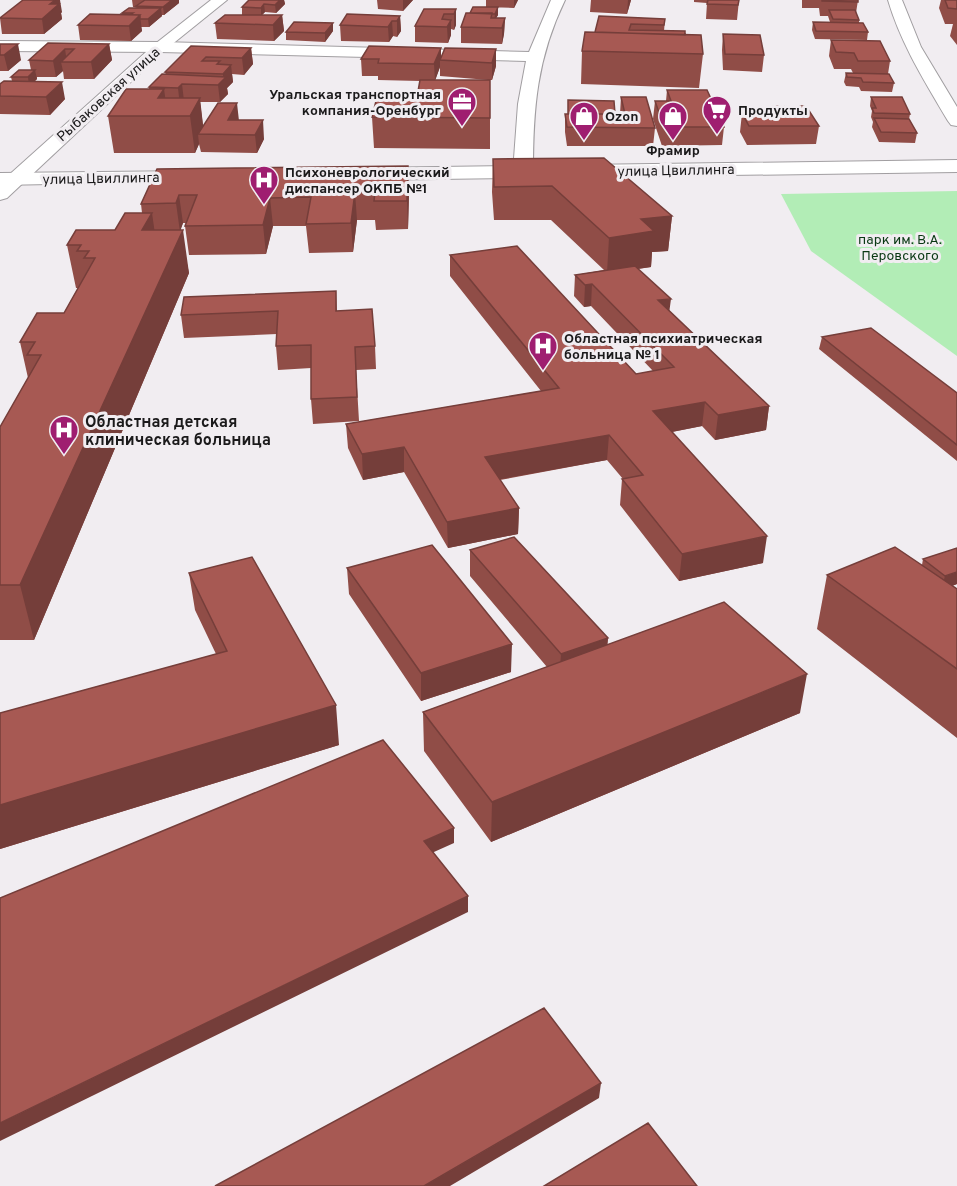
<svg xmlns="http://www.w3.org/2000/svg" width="957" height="1186" viewBox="0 0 957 1186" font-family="Overpass,sans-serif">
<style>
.green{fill:#b2edb6}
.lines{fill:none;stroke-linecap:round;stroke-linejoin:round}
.minor-casing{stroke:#a19ea1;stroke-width:2}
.secondary-casing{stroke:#a19ea1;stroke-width:2}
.primary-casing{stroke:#a19ea1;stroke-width:2}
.minor{fill:#fff;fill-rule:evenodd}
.secondary{fill:#fff;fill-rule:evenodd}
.primary{fill:#fff;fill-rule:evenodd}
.wall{fill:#904d47;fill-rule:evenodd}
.shaded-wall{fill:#753e3a}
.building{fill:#a75953;stroke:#753e3a;stroke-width:1.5}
.labels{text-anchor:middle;stroke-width:6;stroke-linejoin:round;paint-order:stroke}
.far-street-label{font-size:14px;fill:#1b1a1b;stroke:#f1edf1}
.far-poi-label{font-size:14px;font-weight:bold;fill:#1b1a1b;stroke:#f1edf1;text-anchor:start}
.far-park-label{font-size:14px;fill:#0a3914;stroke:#f1edf1}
.poi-label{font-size:16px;font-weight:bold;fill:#1b1a1b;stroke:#f1edf1;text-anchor:start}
</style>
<rect width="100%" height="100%" fill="#f1edf1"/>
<path class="green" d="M957 191V356L811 251 781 194Z"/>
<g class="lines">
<g class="minor-casing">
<path id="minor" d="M551 0H565C537 58 533 108 533 172L530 176H516L513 172 518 104 526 61 160 52 0 51V41L160 42 529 52Z
M888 0H902L921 47 957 107V126L951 125 948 121C925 82 901 44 888 0Z"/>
</g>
<g class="secondary-casing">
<path id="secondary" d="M211 0H227L165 50 7 198 0 200V183L155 44Z"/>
</g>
<g class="primary-casing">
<path id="primary" d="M957 160V172L365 180 358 178 355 174 358 170 365 168Z
M196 171 203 173 206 177 203 181 0 185V173Z"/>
</g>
<use href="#minor" class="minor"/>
<use href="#secondary" class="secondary"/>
<use href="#primary" class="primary"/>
</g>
<path class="wall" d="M132 0H179V3L164 15H161L162 16 149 27H141L142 31 131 41 80 40 78 25 122 15V13L137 8 133 7Z
M284 0 285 4 276 13 265 12 262 15H282L284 31 274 41 217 39 215 23 242 15V7Z
M377 0H413L403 11 378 9Z
M486 0H518L514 8 486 7Z
M591 0H631L627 14 590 12Z
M694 0H739L737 20 706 19 707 3 694 2Z
M802 0H858L856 13 859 20V23L868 32 867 40 815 39 812 30 813 22H830L828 16H820L819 8H802Z
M941 0H957V45L950 36 953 24H945L939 8Z
M498 7V15L496 18H505L504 34 502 44 461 43V27L470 13Z
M456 9V25L454 30 451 29V35L448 43 415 42V26Z
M62 12 61 13 62 19 44 34H2L0 18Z
M400 16 401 31 397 37 393 36 389 42 341 41 340 25Z
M599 16 665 19 664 31 685 35 703 54 699 88 581 84 582 51 595 32Z
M333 31 325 42 286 40V32Z
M723 34 764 55 762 72 723 70 722 50Z
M831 40 890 61 888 74 894 83 892 92 861 91 859 87 846 86 844 82 846 73H853L851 69H834L829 56Z
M48 43 109 44 112 60 94 79H64L63 71 56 77H37V79L34 82 65 99 50 115 0 114V84L12 81 11 77 31 70 29 60Z
M0 44 21 60 8 71H0Z
M191 46 251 48 253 64 244 75 232 74 233 82 227 88 228 94 220 102H200L203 126 239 120 264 139 257 153 201 152 199 144 195 153H114L108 116 149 89V87L166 75 165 72Z
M441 48V56L496 49V66L492 80H490V149L374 148 372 117 417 97 420 81 378 80V76H362L361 59ZM440 67V76L488 80H435Z
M667 90 724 127 722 145 662 146 653 119 655 101H666Z
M621 97 655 128 653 146H567L565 132V114H620Z
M871 97 910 114 909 119 917 133 915 143 879 142 872 127 873 122 871 117 872 111 870 106Z
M770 106 819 126 816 144 747 145 740 132 742 113H769Z
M493 159 672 216 668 251 652 252 651 267 638 269 669 312 769 406 766 430 715 440 702 426 672 432 763 563 679 581 620 505 622 479H623L607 460 500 480 519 508 518 534 448 548 404 472 363 480 348 448 346 424 541 391 450 276V255L636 374 653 371 591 306 584 307 574 296 575 275 604 270 551 220H494L492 192Z
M157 169 409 193 408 229 376 230 375 220H357L353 252 309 253 306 226H273L266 254 189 255 185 226 186 223H183L180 230 189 273 34 640H0V427L28 378 20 342 64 313 78 288H76L67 245 115 230 142 213 141 204Z
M336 291 337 311 375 346 376 369 356 370 359 421 313 424 311 399V368L278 370 276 346 277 334 184 338 181 315Z
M822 337 957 393V461L819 349Z
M470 550 608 638 607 644 800 713 491 842 424 751 423 712 547 667 470 576Z
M923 559 957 584 952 586 957 589V738L817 629 827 575 922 565Z
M347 568 511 672 421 701 349 594Z
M189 573 339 745 0 849V713L216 654 195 610Z"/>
<path class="shaded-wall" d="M55 0H60L62 12 61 13 62 19 44 34 42 19 50 4Z
M172 0H179V3L164 15 163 7Z
M280 0H284L285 4 276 13 275 5Z
M403 0H413L403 11Z
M514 0H518L514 8Z
M628 0H631L627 14Z
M264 4 265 12 261 16V8Z
M498 7V15L494 22 495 14Z
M161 8 162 16 149 27 148 19Z
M456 9V25L454 30V14Z
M140 15 142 31 131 41 129 26Z
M282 15 284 31 274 41 273 25Z
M400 16 401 31 397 37V21Z
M505 18 504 34 502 44V28Z
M451 20V35L448 43 447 27Z
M392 21 393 36 389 42 388 27Z
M333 23V31L325 42V33Z
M18 44 21 60 8 71 4 55Z
M109 44 112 60 94 79 91 62Z
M251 48 253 64 244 75 242 58Z
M441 48V60H440V67L435 81 434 64Z
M65 49 67 62H61L63 71 56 77 53 61Z
M496 49V66L492 80V63Z
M231 65 233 82 227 88 228 94 220 102 218 85 223 80V74Z
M35 70 37 79 29 86 28 77Z
M62 82 65 99 50 115 46 97Z
M182 84 184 101 180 106 178 88Z
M164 89 167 110 158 98Z
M200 98 204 134H198L199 144 195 153 190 116Z
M237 103 239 121 228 120Z
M263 120 264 139 257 153 255 135Z
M408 166 409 193 408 229 407 201Z
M355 192 357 220 353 252 351 223Z
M179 195 183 223 180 232 176 203Z
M270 198 273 226 266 254 263 225Z
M152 213 158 255 142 230Z
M672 216 668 251 652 252 651 267 607 273 609 238 641 219Z
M183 230 189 273 34 640 20 585Z
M592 284 591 306 584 307 585 285Z
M671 299 668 321 658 300Z
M705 402 702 426 651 436 653 411Z
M769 406 766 430 715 440 718 415Z
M609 435 607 460 485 482V457Z
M404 447V472L363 480 362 454Z
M519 508 518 534 448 548 447 522Z
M767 536 763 563 679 581 682 554Z
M957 572V584L941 590 945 576Z
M608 638 606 666 559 682 561 654Z
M512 644 511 672 421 701V673Z
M807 674 800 713 491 842 492 802Z
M336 705 339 745 0 849V805Z
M454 828V843L425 856 424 841Z
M468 896V912L0 1141V1123Z
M601 1083 599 1098 450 1186H424Z"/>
<path class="building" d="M23 0H55L50 4H59L42 19 0 18Z
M145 0H172L163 7 136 6Z
M249 0H280L275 5 264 4 261 8 242 7Z
M708 0H739L738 5 707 4Z
M822 0H858V2L822 1Z
M945 0H957V9L948 8Z
M473 7H498L495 14 470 13Z
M129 8H161L148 19H140V15H130L133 13H122Z
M424 9H456L454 14H444L442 19 451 20 447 27 415 26Z
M829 10H855L859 20 833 19Z
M466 13H492L491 18H505L502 28 461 27Z
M90 14 140 15 129 26 78 25Z
M347 14 400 16 397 21H392L388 27 340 25Z
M225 15H282L273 25 215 23Z
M599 16 665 19 664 25 631 24 629 30 685 31V35L595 32Z
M294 22 333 23 325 33 286 32Z
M813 22 863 23 868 32 816 31Z
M585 32 701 35 703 54 582 51Z
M723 34 760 35 764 55 725 54Z
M831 40 880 41 890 61H858L854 53 836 52Z
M48 43 109 44 91 62H61L74 49H65L53 61 29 60Z
M0 44H18L4 55H0Z
M191 46 251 48 242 58 206 57 202 61H220L217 64 231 65 223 74 165 72Z
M369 46 441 48 434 64 378 63 379 59H361Z
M445 48 496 49 492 63 440 60Z
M19 70H35L28 77H11Z
M846 73 889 74 894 83 863 82 861 78 847 77Z
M162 74 226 77 218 85 182 84 178 88 149 87Z
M420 80H490V118L372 117 377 97H417Z
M4 81 62 82 46 97 0 96V84Z
M126 89H164L158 98H200L190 116H108Z
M667 90H707L724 127H664L655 101H671Z
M621 97H646L655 128 567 127 565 114H625Z
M871 97H902L910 114 874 113 872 108H876Z
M568 100 614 101 615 114H568Z
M218 103H237L228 120H263L255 135 198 134Z
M770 106H806L819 126H749L742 113H774Z
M874 118 909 119 917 133 881 132Z
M604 158 672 216 641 219 654 231 609 238 552 186 494 187 493 159Z
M408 166 407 201H374L375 192H355L351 223 306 224 311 197 270 198 263 225 185 226 197 195H179L176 203 141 204 157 169Z
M125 213H152L142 230H183L20 585H0V427L41 355H27L35 342H20L37 313H64L95 258H84L89 251H77L81 245H67L76 230H115Z
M517 246 636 374 674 367 592 284 585 285 575 275 635 266 671 299 658 300 769 406 718 415 705 402 653 411 767 536 682 554 622 479 643 475 609 435 485 457 519 508 447 522 404 447 362 454 346 424 559 388 450 255Z
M336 291V311L372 309 375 346 355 347 357 397 311 399V345L276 346 278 311 181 315 184 297Z
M871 328 957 393V445L822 337Z
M514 537 608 638 561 654 470 550Z
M432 545 512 644 421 673 347 568Z
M895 547 957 589V669L827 575Z
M957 548V572L945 576 923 559Z
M252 557 336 705 0 805V713L227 651 189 573Z
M724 602 807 674 492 802 423 712Z
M383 740 454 828 424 841 468 896 0 1123V898Z
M544 1008 601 1083 424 1186H215Z
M648 1123 697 1186H544Z"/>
<defs>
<g id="office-pin" transform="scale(1.5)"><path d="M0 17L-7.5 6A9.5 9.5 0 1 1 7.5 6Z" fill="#9f1e70" stroke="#f1edf1"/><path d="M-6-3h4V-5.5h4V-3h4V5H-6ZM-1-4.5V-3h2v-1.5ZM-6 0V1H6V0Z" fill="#fff"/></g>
<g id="supermarket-pin" transform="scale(1.5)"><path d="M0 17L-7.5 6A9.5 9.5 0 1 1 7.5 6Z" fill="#9f1e70" stroke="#f1edf1"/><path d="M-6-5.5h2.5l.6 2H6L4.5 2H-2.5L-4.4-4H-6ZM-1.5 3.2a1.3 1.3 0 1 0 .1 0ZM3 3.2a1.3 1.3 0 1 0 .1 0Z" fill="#fff"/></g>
<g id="shop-pin" transform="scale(1.5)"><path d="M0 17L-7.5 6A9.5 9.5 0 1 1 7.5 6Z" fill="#9f1e70" stroke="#f1edf1"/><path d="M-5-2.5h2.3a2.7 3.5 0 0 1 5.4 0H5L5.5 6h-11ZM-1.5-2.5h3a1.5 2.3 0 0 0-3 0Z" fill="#fff"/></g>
<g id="hospital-pin" transform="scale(1.5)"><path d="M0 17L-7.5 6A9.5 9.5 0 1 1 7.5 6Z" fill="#9f1e70" stroke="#f1edf1"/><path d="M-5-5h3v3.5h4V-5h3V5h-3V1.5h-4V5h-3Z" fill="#fff"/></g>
</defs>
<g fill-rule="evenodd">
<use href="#office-pin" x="462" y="102"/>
<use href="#supermarket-pin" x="717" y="110"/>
<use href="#shop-pin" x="584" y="116"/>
<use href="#shop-pin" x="673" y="116"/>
<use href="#hospital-pin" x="264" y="180"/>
<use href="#hospital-pin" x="543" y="346"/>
<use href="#hospital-pin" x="64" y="430"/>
</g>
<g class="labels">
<g class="far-street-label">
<text transform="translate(108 94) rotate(-42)" y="5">Рыбаковская улица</text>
<text transform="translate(676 170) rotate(-1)" y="5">улица Цвиллинга</text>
<text transform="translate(101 178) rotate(-1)" y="5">улица Цвиллинга</text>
</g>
<g class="far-poi-label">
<text x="441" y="99" text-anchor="end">Уральская транспортная<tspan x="441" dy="16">компания-Оренбург</tspan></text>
<text x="738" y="115">Продукты</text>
<text x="605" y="121">Ozon</text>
<text x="673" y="155" text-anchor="middle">Фрамир</text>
<text x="285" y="177">Психоневрологический<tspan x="285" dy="16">диспансер ОКПБ №1</tspan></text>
<text x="564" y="343">Областная психиатрическая<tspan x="564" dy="16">больница № 1</tspan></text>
</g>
<g class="far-park-label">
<text x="900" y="244">парк им. В.А.<tspan x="900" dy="16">Перовского</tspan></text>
</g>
<g class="poi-label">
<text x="85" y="427">Областная детская<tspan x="85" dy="18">клиническая больница</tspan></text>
</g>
</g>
</svg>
